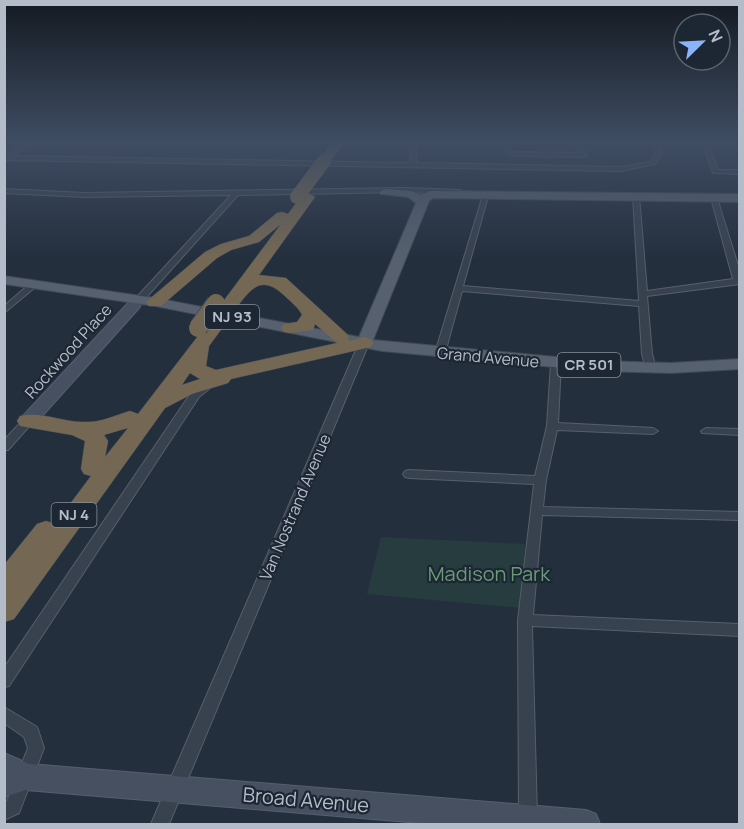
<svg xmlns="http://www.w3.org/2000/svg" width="744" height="829" viewBox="0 0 744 829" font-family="Manrope,sans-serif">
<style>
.green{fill:#263c3f}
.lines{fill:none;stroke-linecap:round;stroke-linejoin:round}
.street-casing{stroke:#565f6c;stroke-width:2}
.secondary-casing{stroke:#565f6c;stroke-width:2}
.primary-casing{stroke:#414a57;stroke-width:2}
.highway-casing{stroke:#434c59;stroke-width:1}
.street{fill:#38414e;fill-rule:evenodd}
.secondary{fill:#465061;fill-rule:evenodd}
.primary{fill:#56606e;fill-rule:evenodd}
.highway{fill:#746855;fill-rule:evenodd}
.highway-bridge-far1-casing{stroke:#434c59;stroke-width:14;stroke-linecap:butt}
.highway-bridge-casing{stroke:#434c59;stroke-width:20;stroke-linecap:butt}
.highway-bridge-far1{stroke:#746855;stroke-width:14}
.highway-bridge{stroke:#746855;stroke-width:18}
.labels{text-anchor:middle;stroke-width:4.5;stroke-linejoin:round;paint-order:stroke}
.shield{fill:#1d2633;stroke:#878f9c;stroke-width:1.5}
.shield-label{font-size:15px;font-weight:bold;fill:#b4bcc9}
.street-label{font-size:16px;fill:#b4bcc9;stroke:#1d2633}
.near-park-label{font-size:20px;fill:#6b9a76;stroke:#1d2633}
.near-street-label{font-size:20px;fill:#b4bcc9;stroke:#1d2633}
</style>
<rect width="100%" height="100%" fill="#242f3e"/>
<path class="green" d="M381 537 525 544 521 608 367 594Z"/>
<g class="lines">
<g class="street-casing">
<path id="street" d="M28 142H35L13 156 410 163 411 142H417L416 163 621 167 651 162 655 155 654 142H660L661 155 655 164 621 171 4 160V156Z
M501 142H507L511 151 516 152 580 153 574 145 563 142H578L587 155 584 157 515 156 507 153Z
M706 142H712L710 148 718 170H740V174L713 173 704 148Z
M406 188 460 190 463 192 460 194 406 192 238 195 142 302H136V298L231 195 85 197 4 193V189L85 193Z
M484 192 489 193 463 286 639 301 633 196 636 194 639 196 647 291 733 279 711 198 714 196 717 198 740 272V284L647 296 652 354 656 368 651 371 646 368 642 354 639 306 462 291 445 353 440 356 437 355 435 353Z
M32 282H38L39 284 4 313V306Z
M364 340 369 343 169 824H151L359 343Z
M556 360 561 363 558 423 653 428 658 431 653 434 557 430 546 480 543 507 740 512V520L542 515 533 615 740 624V636L532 626 537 818 534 824H523L519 818 518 620 534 484 409 478 405 477 403 474 405 471 409 470 535 476 547 426 551 363Z
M210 381 215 384 199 397 9 686 4 687V668L191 393Z
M28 418 33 421 32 423 8 450H4V440L24 419Z
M706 428 740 429V435L702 433 701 431Z
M4 707 37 727 44 748 19 813 4 820V802L7 801 28 748 24 737 4 723Z"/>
</g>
<g class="secondary-casing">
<path id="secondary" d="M134 301 141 305 139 308 34 425H22L20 421 22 417 129 302Z
M4 753 29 764 586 810 596 814 600 824H432L26 790 4 797Z"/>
</g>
<g class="primary-casing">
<path id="primary" d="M385 189 411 191 421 195 430 191 740 194V202L433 198 429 201 373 340 598 361 671 363 740 359V369L671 373 598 371 382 351 155 306 4 284V276L155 298 359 337 416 203 408 197 381 194 379 192Z"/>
</g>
<g class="highway-casing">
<path id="highway" d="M333 142H345L328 164H320L318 161Z
M308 193 315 197 259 275 286 278 348 335 349 341 364 337 371 339 373 343 371 347 231 379 228 383 192 394 165 408 14 619 4 622V565L37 524 46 521 55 524 91 476 84 474 81 469 85 441 72 435 20 426 17 421 20 416C40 411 63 422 83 422 101 423 113 416 130 411L138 414 208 323H220L223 327 209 346 206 366 216 370 337 343 315 324 313 330 290 333 284 332 281 328 284 324 297 322 302 315C299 308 292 303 286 297 261 273 251 288 234 311H222L219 307 281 224 259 242 231 250 217 258 161 306H149L146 302 205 252 221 244 249 236 277 213 282 212 288 214 303 194ZM190 373 200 379 182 385ZM128 428 105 457 108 441 104 435Z"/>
</g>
<use href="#street" class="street"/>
<use href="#secondary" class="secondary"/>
<use href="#primary" class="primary"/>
<use href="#highway" class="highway"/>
<g class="highway-bridge-far1-casing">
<path id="highway-bridge-far1" d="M297 197 324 161"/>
</g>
<g class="highway-bridge-casing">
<path id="highway-bridge" d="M198 328 216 303"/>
</g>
<use href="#highway-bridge-far1" class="highway-bridge-far1"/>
<use href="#highway-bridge" class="highway-bridge"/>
</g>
<linearGradient id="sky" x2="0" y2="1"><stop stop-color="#141a22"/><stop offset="0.55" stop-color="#3f4d63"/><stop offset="1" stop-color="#3f4d63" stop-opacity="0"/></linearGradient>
<rect width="744" height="258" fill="url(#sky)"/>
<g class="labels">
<g class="shield">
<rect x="205" y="305" width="54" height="24" rx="4.5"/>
<rect x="557.5" y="353" width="63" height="24" rx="4.5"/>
<rect x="51.5" y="503" width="45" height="24" rx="4.5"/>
</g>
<g class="shield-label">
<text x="232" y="322">NJ 93</text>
<text x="589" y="370">CR 501</text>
<text x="74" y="520">NJ 4</text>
</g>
<g class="street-label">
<text transform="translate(68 351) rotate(-48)" y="6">Rockwood Place</text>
<text transform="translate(488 357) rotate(5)" y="6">Grand Avenue</text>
<text transform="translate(295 507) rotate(-67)" y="6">Van Nostrand Avenue</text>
</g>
<g class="near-park-label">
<text x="489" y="581">Madison Park</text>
</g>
<g class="near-street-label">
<text transform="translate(306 800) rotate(5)" y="7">Broad Avenue</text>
</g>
</g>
<rect width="744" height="829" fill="none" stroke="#b4bcc9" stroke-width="12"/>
<g transform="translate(702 42) rotate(66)"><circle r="28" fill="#1d2633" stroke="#59626f" stroke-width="1.5"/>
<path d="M0-4.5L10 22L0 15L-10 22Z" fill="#8ab4f8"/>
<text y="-9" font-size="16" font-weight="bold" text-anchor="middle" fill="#b4bcc9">N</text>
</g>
</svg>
